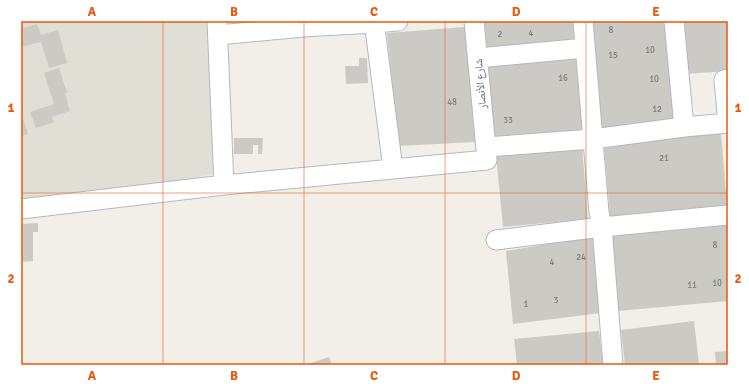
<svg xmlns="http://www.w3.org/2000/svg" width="749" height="386" viewBox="0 0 749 386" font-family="Signika,'Noto Naskh Arabic',sans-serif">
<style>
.education{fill:#e1ded6}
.building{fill:#cccac5}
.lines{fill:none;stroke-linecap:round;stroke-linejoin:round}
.minor-casing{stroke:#b5b8bc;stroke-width:21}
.minor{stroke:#fff;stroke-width:19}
.grid{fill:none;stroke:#e8590c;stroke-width:1;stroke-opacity:0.55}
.labels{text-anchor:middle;stroke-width:3;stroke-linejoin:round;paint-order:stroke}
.number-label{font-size:9px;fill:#7a7d7f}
.street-label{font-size:11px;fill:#5f6368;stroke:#fff}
.neatline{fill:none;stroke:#e8590c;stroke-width:1.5}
.grid-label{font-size:13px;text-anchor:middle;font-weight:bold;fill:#e8590c}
</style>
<rect width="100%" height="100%" fill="#f1efe8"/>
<path class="education" d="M21 21H208L215 174 53 202H21Z"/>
<path class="building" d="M493 21H573L574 42 487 49 484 22Z
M592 21H666L676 122 601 130Z
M681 21H728V71L685 74Z
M37 24 41 35 58 30 67 63 49 68 41 42 21 47V29Z
M465 27 475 142 398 146 387 33Z
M359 58H367L368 83 346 84 345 66H359Z
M576 58 583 132 495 140 488 66Z
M59 68 67 93H65L70 111 52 117 54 122 36 128 30 112 54 104 44 73Z
M23 119 28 134 21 136V120Z
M721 133 727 205 610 216 604 145Z
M234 138H263L262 154H258V145H253V154H234Z
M582 146 588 219 503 227 496 155Z
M38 223V232H33V261L21 262V224Z
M728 225V301L618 311 611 235Z
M594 236 601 313 513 324 506 251Z
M694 321 699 365H625L621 330Z
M599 331 603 365H517L514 339Z
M728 351V365H716L715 352Z
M329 357 332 365H305Z"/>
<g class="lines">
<g class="minor-casing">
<path id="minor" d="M217 21 224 185
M303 21V27L374 23 398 21
M583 21 599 212 602 227 728 215
M674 21 684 127
M218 35 303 27
M478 58 585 48
M728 79 724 80 728 123
M486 147 593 139 684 127 728 123
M393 169 487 160 474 21
M21 209 224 185 393 169 374 21
M496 240 602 227 613 365"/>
</g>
<use href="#minor" class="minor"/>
</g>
<path class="grid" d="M163 21V365M304 21V365M445 21V365M586 21V365M21 193H728"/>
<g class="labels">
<g class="number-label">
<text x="611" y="33">8</text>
<text x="531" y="36">4</text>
<text x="500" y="37">2</text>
<text x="650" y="53">10</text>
<text x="613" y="58">15</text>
<text x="563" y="81">16</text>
<text x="654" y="82">10</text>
<text x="452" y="105">48</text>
<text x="657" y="112">12</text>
<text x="508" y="123">33</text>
<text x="664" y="161">21</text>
<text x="715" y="248">8</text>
<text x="581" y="260">24</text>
<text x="552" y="265">4</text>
<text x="717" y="286">10</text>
<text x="692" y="288">11</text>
<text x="556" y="303">3</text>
<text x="526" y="307">1</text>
</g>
<g class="street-label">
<text transform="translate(480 84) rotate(-95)" y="4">شارع الأنصار</text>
</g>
</g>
<rect width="749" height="386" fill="none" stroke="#ffffff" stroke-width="44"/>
<rect x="22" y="22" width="705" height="342" class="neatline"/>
<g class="grid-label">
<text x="92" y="16">A</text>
<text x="234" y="16">B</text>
<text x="374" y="16">C</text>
<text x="516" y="16">D</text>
<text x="656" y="16">E</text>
<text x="11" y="112">1</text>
<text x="738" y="112">1</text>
<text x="11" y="283">2</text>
<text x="738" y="283">2</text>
<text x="92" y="380">A</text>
<text x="234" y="380">B</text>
<text x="374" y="380">C</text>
<text x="516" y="380">D</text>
<text x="656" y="380">E</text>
</g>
</svg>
